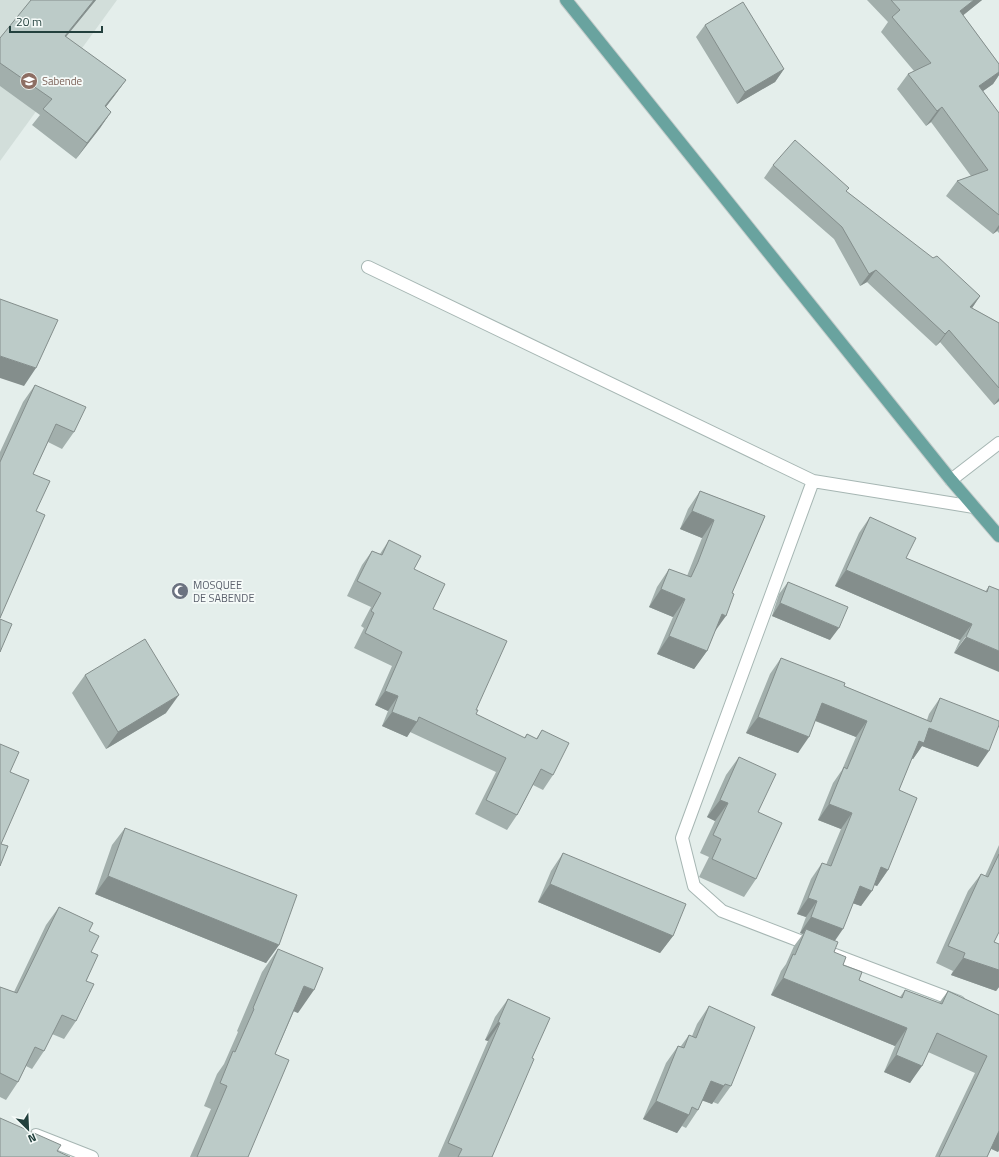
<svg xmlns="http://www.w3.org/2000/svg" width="999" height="1157" viewBox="0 0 999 1157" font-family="'Titillium Web',sans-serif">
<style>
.built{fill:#d2deda}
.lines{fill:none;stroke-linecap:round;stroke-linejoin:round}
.minor-casing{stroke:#a6b6b3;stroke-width:14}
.major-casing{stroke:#c1cac9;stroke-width:14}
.minor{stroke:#fff;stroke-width:12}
.major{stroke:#69a39f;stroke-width:12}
.wall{fill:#a2afac}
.shaded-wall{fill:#848e8c}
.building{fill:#bccbc8;stroke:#848e8c}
.labels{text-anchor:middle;stroke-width:3.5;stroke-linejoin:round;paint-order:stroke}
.education-label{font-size:11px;fill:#785e54;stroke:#f5faf8;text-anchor:start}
.worship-label{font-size:11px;fill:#5b616d;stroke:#f5faf8;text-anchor:start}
</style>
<rect width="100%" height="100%" fill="#e4eeeb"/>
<path class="built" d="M0 0H117L0 161Z"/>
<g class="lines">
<g class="minor-casing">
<path id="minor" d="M368 267 813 481 974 507
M951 480 999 443
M813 481 682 838 694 886 722 911 813 946
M830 953 959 1002
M36 1135 92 1157"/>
</g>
<g class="major-casing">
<path id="major" d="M566 0 951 480 999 536"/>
</g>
<use href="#minor" class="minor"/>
<use href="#major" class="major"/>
</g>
<path class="wall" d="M31 0H96L66 37 126 80 106 107 111 112 100 128 76 159 32 125 40 115 0 86V38Z
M867 0H982L963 15 999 64V75L993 84 983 91 999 113V233L997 231 993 234 946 196 957 181 971 176 931 122 926 126 897 89 908 74 914 71 881 32 888 22Z
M705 25 784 69 775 82 737 104 696 37Z
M773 165 846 191 980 296 972 308 999 323V401L994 405 940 342 936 346 867 282 860 286 834 239 764 178Z
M35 385 74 432 62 449 48 442 33 474 36 511 0 618V452L23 402Z
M700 491 765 516 715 631 707 651 694 669 657 654 673 617 649 607 657 587 669 569 687 576 702 538 680 529 688 509Z
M870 517 906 558 985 592 989 586 999 590 954 653 960 640 835 586 859 533Z
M389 540 414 569 433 609 476 710V714L524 738 527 734 536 739 542 730 553 775 543 790 533 785 517 815 507 830 475 814 496 772 410 732 407 737 382 726 388 711 375 705 392 666 354 648 364 628 361 626 371 607 347 596 362 565 372 551 380 554Z
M788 582 830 640 772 616 779 594Z
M781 658 844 686 927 720 929 714 940 698 978 767 922 746 913 759 912 758 899 790 888 870 877 886 874 885 861 906 853 903 835 940 834 952 843 965 859 980 900 997 905 990 939 1003 948 991 999 1015V1150L998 1152 991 1149 987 1157H935L975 1073 928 1052 910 1083 884 1072 895 1046 771 995 781 971 786 964 794 946 803 934 800 933 806 917 797 914 811 879 822 863 826 865 841 829 818 820 833 783 842 770 856 737 815 721 798 753 746 733 770 674Z
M85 675 166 713 106 749 72 693Z
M739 757 758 812 756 879 744 897 699 877 709 857 700 853 715 821 707 817 726 775Z
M125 828 279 945 266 963 95 894 112 845Z
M999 845V932L994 942 999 944V987L996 991 951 975 953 971 936 963 968 891 981 874 985 876Z
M563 853 673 936 660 953 538 902 551 871Z
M59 907 89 931 91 952 86 981 76 1021 64 1039 52 1034 44 1051 32 1069 26 1066 18 1082 6 1100 0 1097V987L14 992 46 925Z
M278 949 298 1013 294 1011 275 1054 248 1157H190L211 1109 204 1106 217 1074 224 1064 238 1032 237 1031 262 972Z
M508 999 532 1058 492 1157H438L488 1041 485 1040 495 1017Z
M709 1006 731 1086 718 1104 713 1102 712 1104 703 1100 698 1110 686 1128 682 1126 677 1133 643 1119 666 1063 678 1046H681L689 1035 692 1036 697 1024Z"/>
<path class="shaded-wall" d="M94 0H96L54 51 65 36Z
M974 0H982L950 26 960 11Z
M784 69 775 82 737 104 745 92Z
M999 72V75L993 84 969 101 979 86Z
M126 80 115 95 94 122 105 106Z
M942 107 931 122 926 126 937 111Z
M111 112 100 128 76 159 87 143Z
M999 225V228L997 231 993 234Z
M876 270 867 282 860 286 869 274Z
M980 296 972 308 970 307Z
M949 330 940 342 936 346 945 334Z
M0 356 36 368 24 386 0 378Z
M999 398V401L994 405Z
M692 511 714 520 702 538 680 529Z
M846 570 972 624 960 640 835 586Z
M661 589 685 599 673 617 649 607Z
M780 603 839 628 830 640 772 616Z
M722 614 726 616 713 634Z
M669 636 707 651 694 669 657 654Z
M966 637 999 651V672L954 653Z
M385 691 398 696 388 711 375 705Z
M179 695 166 713 106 749 118 732Z
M822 703 867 721 856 737 811 719Z
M392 712 417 722 407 737 382 726Z
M758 717 809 737 798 753 746 733Z
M929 728 989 751 978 767 922 746 913 759 908 757 919 741Z
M720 800 728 803 715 821 707 817Z
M829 804 852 813 841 829 818 820Z
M881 867 888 870 877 886 870 883Z
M108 876 279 945 266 963 95 894Z
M550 884 673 936 660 953 538 902Z
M860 886 872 891 861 906 849 902Z
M808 898 817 901 806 917 797 914Z
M811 917 843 929 832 945 806 929 803 934 800 933Z
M963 958 999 970V987L996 991 951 975Z
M783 978 907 1028 895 1046 771 995Z
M304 986 314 990 298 1013 288 1009Z
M498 1022 500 1023 488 1041 485 1040Z
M896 1055 922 1066 910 1083 884 1072Z
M711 1081 724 1086 712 1104 698 1099Z
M656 1101 689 1115 677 1133 643 1119Z
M999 1131V1150L998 1152 988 1147Z"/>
<path class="building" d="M31 0H94L65 36 126 80 105 106 111 112 87 143 43 109 52 99 0 63V38Z
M891 0H974L960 11 999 64V72L979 86 999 113V215L957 181 988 170 942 107 937 111 908 74 931 63 892 17 900 10Z
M743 2 784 69 745 92 705 25Z
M795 140 849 188 846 191 933 258 937 256 980 296 970 307 999 323V388L949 330 945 334 876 270 869 274 842 227 773 165Z
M0 299 58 320 36 368 0 356Z
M35 385 86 407 74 432 56 424 33 474 50 481 36 511 45 515 0 618V462Z
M700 491 765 516 732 593 734 594 726 616 722 614 707 651 669 636 685 599 661 589 669 569 691 577 698 562 714 520 692 511Z
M870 517 916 538 906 558 987 592 989 586 999 590V651L966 637 972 624 846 570Z
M389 540 421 556 414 569 445 584 433 609 507 641 476 710H478L476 714 525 738 527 734 537 739 542 730 569 743 553 775 541 769 517 815 486 800 506 758 419 717 417 722 392 712 398 696 385 691 402 652 365 633 374 613 371 611 381 593 357 581 372 551 382 555Z
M788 582 848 607 839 628 780 603Z
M0 619 12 624 0 652Z
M145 639 179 695 118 732 85 675Z
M781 658 845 683 844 686 931 722 940 698 999 721V725L989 751 929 728 924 743 919 741 899 790 917 798 888 870 881 867 872 891 860 886 843 929 811 917 817 901 808 898 822 863 831 866 852 813 829 804 844 767 847 769 867 721 822 703 809 737 758 717Z
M0 744 19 752 10 772 29 780 1 844 8 846 0 866Z
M739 757 776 774 758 812 782 823 756 879 712 859 721 839 713 835 728 803 720 800Z
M125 828 297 895 279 945 108 876Z
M563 853 686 904 673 936 550 884Z
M999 854V932L994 942 999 944V970L963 958 965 953 948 946 981 874 988 877Z
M59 907 93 923 89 931 99 936 91 952 98 955 86 981 94 984 76 1021 62 1015 44 1051 35 1047 18 1082 0 1073V987L17 993Z
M806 929 838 942 834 952 846 957 843 965 862 972 859 980 902 998 905 990 942 1004 948 991 999 1015V1131L987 1157H939L987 1056 937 1033 922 1066 896 1055 907 1028 783 978 793 954 795 955Z
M278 949 323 968 314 990 304 986 275 1054 289 1060 248 1157H197L227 1086 220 1083 233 1051 235 1052 254 1009 253 1008Z
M508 999 550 1018 532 1058 534 1059 492 1157H458L462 1149 448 1143 500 1023 498 1022Z
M709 1006 755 1027 731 1086 725 1084 724 1086 711 1081 698 1110 692 1107 689 1115 656 1101 678 1046 684 1048 689 1035 696 1038Z
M0 1118 61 1145 57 1151 70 1157H0Z"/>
<defs>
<g id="school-disc" transform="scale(0.9)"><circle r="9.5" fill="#8d6e63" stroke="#f5faf8"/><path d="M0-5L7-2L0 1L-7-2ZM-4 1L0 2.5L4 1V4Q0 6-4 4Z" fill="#fff"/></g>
<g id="mosque-disc" transform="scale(0.9)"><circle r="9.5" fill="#6b7280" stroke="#f5faf8"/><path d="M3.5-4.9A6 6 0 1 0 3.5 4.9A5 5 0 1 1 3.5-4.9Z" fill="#fff"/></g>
</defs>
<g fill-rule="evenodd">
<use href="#school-disc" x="29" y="81"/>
<use href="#mosque-disc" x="180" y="591"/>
</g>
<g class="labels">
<g class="education-label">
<text x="42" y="85">Sabende</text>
</g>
<g class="worship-label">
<text x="193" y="589">MOSQUEE<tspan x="193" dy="13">DE SABENDE</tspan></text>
</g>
</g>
<g transform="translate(28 1129) rotate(156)" stroke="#f5faf8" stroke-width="3" paint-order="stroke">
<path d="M0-3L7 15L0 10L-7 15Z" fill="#23403d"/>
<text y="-6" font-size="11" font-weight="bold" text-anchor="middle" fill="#23403d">N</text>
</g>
<path d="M10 26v6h92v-6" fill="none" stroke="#23403d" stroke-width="2"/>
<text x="16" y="26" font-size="12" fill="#23403d" stroke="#f5faf8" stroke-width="3" paint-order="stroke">20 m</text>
</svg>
